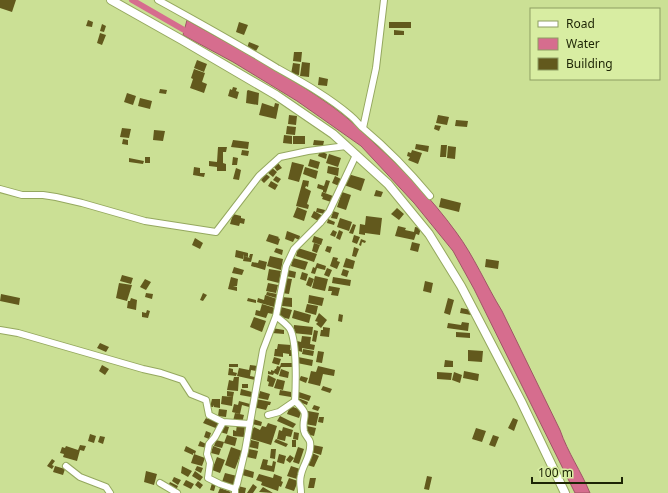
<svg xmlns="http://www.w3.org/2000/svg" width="668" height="493" viewBox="0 0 668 493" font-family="'Noto Sans',sans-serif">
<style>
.water{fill:#d66d8e;stroke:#9e5765}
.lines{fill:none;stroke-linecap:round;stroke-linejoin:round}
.canal{stroke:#d66d8e;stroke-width:6}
.building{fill:#62591d}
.minor-casing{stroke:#95a85f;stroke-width:8}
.major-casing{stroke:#95a85f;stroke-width:10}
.minor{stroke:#fff;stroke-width:6}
.major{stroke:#fff;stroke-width:8}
</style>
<rect width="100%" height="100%" fill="#cbe095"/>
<path class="water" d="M187 20C236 48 287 74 333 107 348 118 361 130 374 143 404 170 432 199 456 232 474 256 486 285 502 311L560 430C568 453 581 471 590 493H575L474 289 453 251 414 203 361 146 297 101 233 62 183 35Z"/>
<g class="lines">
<path class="canal" d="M132 0 191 34"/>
</g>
<path class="building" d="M0 0H16L12 12 0 8Z
M88 20 93 22 92 27 86 26Z
M239 22 248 25 244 35 236 32Z
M389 22H411V28H389Z
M102 24 106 26 104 32 100 31Z
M394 30 404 31V35H394Z
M100 33 106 35 102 45 97 43Z
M249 42 259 46 256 51 247 48Z
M294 52H302L301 62 293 61Z
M197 60 207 64 204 72 194 68Z
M302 62 310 63 309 77 300 76Z
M293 63 300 64 299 75 291 74Z
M194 69 205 73 202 82 207 84 204 93 190 88 193 79 191 78Z
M319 77 328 79 327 86 318 85Z
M233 87 237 88 236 91 239 92 237 99 228 96 230 89 232 90Z
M160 89 167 90 166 94 159 93Z
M248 90 259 93 258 105 246 103 247 91Z
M127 93 136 96 133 105 124 102Z
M140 98 152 101 150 109 138 106Z
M262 103 274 107 275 103 279 104 276 119 259 115Z
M289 115 297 116 296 125 288 124Z
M438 115 449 117 447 125 436 123Z
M456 120 468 121 467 127 455 126Z
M435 125 441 126 439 131 434 129Z
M287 126 296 127 295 135 286 134Z
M122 128 131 129 129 138 120 137Z
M154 130 165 131 163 141 153 140Z
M284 135 292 136V144L283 143Z
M293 136H305V144H293Z
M123 139 128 140V145L122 144Z
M233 140 249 142 248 149 231 147Z
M314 140 324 141 323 146 313 145Z
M416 144 429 146 428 152 415 149Z
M441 145H447L446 157H440Z
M448 146 456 147 455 159 447 158Z
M218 147H227L226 152H223V163L226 164V171H217V167L209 166V161L217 162Z
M242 150 249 151 248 156 241 155Z
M412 150 422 153 418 164 408 160 410 157 407 156 408 152 411 153Z
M320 151 327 154 326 159 318 156Z
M329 154 341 158 338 167 326 163Z
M145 157H150V163H145Z
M233 157 238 158 237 165H232Z
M129 158 144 161 143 164 129 162Z
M310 159 320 162 318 169 308 166Z
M292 162 304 165 299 182 288 179Z
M278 163 282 168 277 171 274 167Z
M328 166 339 168 338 176 327 173Z
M194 167 200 168V173H205L204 177 193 175Z
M271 167 277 172 273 177 267 172Z
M305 167 318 171 316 179 303 174Z
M236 168 241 170 239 180 233 179Z
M266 174 270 177 264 183 261 180Z
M348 174 365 179 361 191 344 185Z
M276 176 281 179 278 183 273 180Z
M335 176 341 179 339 186 332 183Z
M303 180 309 181 308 187 306 186 305 188 311 191 307 204 309 205 308 209 296 206Z
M326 180 330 181 326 193 323 192V190L317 188 318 184 324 186Z
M271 181 278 185 275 190 268 186Z
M376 190 383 192 381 197 374 196Z
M322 192 333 196 331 202 322 199 323 197 321 196Z
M342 192 351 195 346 210 337 207Z
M441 198 461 203 459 212 439 207Z
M297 207 307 211 304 221 293 217Z
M317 208 325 210 324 214 316 212Z
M397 208 404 214 399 220 391 214Z
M314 211 323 216 320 222 311 217Z
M333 211 339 213 337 219 331 218Z
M233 214 241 216V218L245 219 244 224 240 223 239 226 230 224Z
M366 216 382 218 380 235 365 233V235L359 234 360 224 365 225Z
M340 218 352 222 349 231 337 227Z
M328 219 335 222 334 225 327 223Z
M353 224 356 225 353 234 349 233Z
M398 226 406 228 405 230 414 232 415 227 421 228 419 235 416 234 414 240 395 236Z
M333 230 337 232 335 237 330 235Z
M339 230 343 232 340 240 336 238Z
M287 231 300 236 299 240 295 238 293 242 285 239Z
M269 234 279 237 278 238 280 239 278 245 266 241Z
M354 235 360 237 357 244 352 242Z
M314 236 323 239 321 245 312 242Z
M195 238 203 243 200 249 192 245Z
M361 239 366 241 365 243 362 242 361 246 359 245Z
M412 242 420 244 418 252 410 250Z
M314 243 320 245 317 253 312 251Z
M327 246 332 247 330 253 325 251Z
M354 247 359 249 356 257 352 256Z
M276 248 283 250 282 255 274 252Z
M298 248 317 254 314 262 296 256Z
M236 250 248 253V257L244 256V254L243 259 235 257Z
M250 254H253L251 262 243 261 244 256 250 258 249 257Z
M270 256 283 259 281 270 267 266Z
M333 257 338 258 337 261 340 262 337 269 330 266Z
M293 258 308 262 305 270 291 266Z
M346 258 355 261 353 269 343 267Z
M486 259 499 261 498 269 485 267Z
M259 260 267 262 265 270 251 266 252 262 258 263Z
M317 263 326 266 325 270 317 268 315 274 311 273 313 267 315 268Z
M234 267 244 270 242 275 232 273Z
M327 268 332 270 329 277 324 275Z
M269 269 281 271 279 283 267 280Z
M343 269 349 271 347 277 341 275Z
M288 270 296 272 295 278 286 276Z
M302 272 308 274 306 281 300 279Z
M122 275 133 278 131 284 120 281Z
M315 276 328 279 325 291 312 288Z
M231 277 238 279 237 286H233L237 287V291L228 289Z
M309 277 314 279 311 287 306 285Z
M333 277 351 280 350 286 332 283Z
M285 278 292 279 289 294 282 293Z
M145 279 151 282 146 290 140 287Z
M425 281 433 283 431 293 423 291Z
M119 283 132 285 127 301 116 298Z
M268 283 278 285 276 293 266 291Z
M329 286 340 288 338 296 331 295 332 291H328Z
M267 292 277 294 276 298 266 295Z
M146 293 153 294 152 299 145 297Z
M203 293 207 295 203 301 200 300Z
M1 294 20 298 19 305 0 301Z
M265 295 277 299 274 307 257 302 258 298 264 300Z
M309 295 324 298 322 306 308 303Z
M282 297 292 298V307L282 306Z
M131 298 137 300 136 310 127 308 128 301H130Z
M248 298 256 300V303L247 301Z
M448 298 454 300 450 315 444 313Z
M262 304 275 308 273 314 268 313 266 318 255 315 256 310 260 311Z
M307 304 318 306 316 315 305 312Z
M281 307 292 310 289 319 277 316Z
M461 308 471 310V315L460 313Z
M147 310 150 311 148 318 142 317V312L146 313Z
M294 310 311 315 309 323 292 318Z
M319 313 327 320 321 328 316 324 318 322 315 321Z
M339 314 343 315 342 322 338 321Z
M254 317 266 321 262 332 250 327Z
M462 322 469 323 468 331 447 328 448 323 461 325Z
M294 325 313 327 312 335 293 333Z
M323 327 330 328 329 337 320 336 321 330H323Z
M272 328 284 330V334L272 333Z
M314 330 318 331 316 342 312 341Z
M456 332 470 333V338L456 337Z
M302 336 311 337 310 344 315 345 314 350 302 348V352L295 350 297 341 301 342Z
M100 343 109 347 106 352 97 348Z
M278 344 291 345 290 350H293L292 356H289V354L283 353V357L274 356 275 349H277Z
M303 349 314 351 313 356 302 354Z
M468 350 483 351 482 362 468 361Z
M318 351 324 352 322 363 316 362Z
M274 357 281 359 279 365 272 363Z
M298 357 313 360 312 366 297 363Z
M445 360 453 361V367H444Z
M281 363H292V367H280Z
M229 364H238V367H229Z
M102 365 109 369 105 375 99 371Z
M250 365 257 366 256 371 251 370 250 376 255 377V380L237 376 239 368 249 370Z
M277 366 281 367 278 375 274 373 273 375 268 374V371L271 372V370L274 371 275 369H276Z
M318 366 335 370 334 376 323 374 320 386 308 383 311 371 316 372Z
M229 368 233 369V372L237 373 236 376 228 375Z
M281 369 289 372 288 378 279 376Z
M464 371 479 374 478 381 463 378Z
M437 372 452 373 451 380 437 379Z
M454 372 462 375 460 383 452 380Z
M268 375 276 379 273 387 268 386 269 382 267 381Z
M301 376 308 378 306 383 299 380Z
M234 377H239L238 391 227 390 229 380 233 381Z
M277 379 285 381 283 390 274 388Z
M242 384H248V388H242Z
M323 386 332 389 330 393 321 390Z
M241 389 252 392 251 397 240 395Z
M280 390 291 392V397L279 395Z
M227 391 234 392 233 397 227 396Z
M260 391 270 394 268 400 258 398Z
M299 392 311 396 309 401 297 397Z
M222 396 233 397 232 406 221 404Z
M298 398 308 402 307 405 297 401Z
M212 399H220V408L214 407V405L213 407H210Z
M256 399 271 402 270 405H268L266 410 253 407Z
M239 401 250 404 249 407 242 405 240 414 232 412 234 404 238 405Z
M314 405 320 407 318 411 312 409Z
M290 406 302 410 299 418 287 414Z
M219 409 227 410 226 417 218 416Z
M308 411 319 413 316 426 305 424Z
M235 413 244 415 242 423 233 421Z
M280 416 296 424 293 428 277 421Z
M209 417 222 422 218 429 203 423 206 418 208 419Z
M319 417H324L323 423 318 422Z
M513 418 518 420 514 431 508 428Z
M253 419 262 422 261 426 252 424Z
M268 423 277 426 271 445 248 438 254 427 260 430 262 426 266 427Z
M237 424H245L244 437 233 436V430L236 431V432Z
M223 425 229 427 227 434 220 432Z
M307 426 316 428 314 436 306 434Z
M283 427 293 430 291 437 286 436 285 441 277 439 279 430 282 431Z
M476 428 486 431 482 442 472 439Z
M206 431 211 433 209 439 204 437Z
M294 432 299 433 298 440 293 439Z
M90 434 96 436 94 443 88 441Z
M227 435 237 438 235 446 224 443Z
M493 435 499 437 495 447 489 445Z
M100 436 105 437 103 444 98 442Z
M276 439 288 444 286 447 274 442Z
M216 440 224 442 222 448 214 446Z
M251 440 259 442 258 449 249 447Z
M292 440H296V447H292Z
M200 441 208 445 207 448 198 446Z
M80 445 86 446 84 451 80 450 77 461 63 457 64 454 60 453 62 447 65 448 66 446 78 450Z
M313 445 323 447 321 455 311 452Z
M186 446 196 451 195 454 193 453V455L184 451Z
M213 446 221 449 219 455 211 453Z
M231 447 242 451 235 469 225 465Z
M298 447 304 449 299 464 293 462Z
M249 449 258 451 256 459 247 457Z
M271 449H276L275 459 270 458Z
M312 453 319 456 314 467 307 465Z
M194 454 205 458 202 466 191 463Z
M279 454 286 456 284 464 277 462Z
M290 455 294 458 290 463 286 460Z
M217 457 225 460 220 473 212 470Z
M52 459 55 461 52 465 54 466 52 469 47 466Z
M263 459 268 460 267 465 272 466 273 461 276 462 274 472 260 469Z
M55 466 65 469 63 475 53 472Z
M182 466 192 471 188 477 181 473Z
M197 466 203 468 201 473 195 470Z
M291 466 300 469 297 479 287 476Z
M244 469 254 472 253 478 242 475Z
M146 471 157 474 154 485 144 482Z
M195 471 203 477 200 481 192 476Z
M225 473 237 476 234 486 222 482Z
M259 474 273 478 274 474 282 477 281 481 283 482 281 487 279 486 278 491 261 485 262 482 256 480Z
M427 476 432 477 429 490 424 489Z
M174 477 181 480 178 485 172 481Z
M289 478 298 481 294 491 285 488Z
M310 478H316L314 488H308Z
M186 480 194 484 191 489 183 485Z
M198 481 203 485 200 489 195 485Z
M170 482 178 486 176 490 168 486Z
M212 483 216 484 214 491 210 490Z
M253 484 257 487 253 493H247Z
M238 486 246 488 245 493H236Z
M263 487 273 493 259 492Z
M220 488 231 492 230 493H218Z"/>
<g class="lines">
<g class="minor-casing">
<path id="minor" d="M158 0C198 22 238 44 277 68 302 82 329 97 351 116 356 120 359 125 364 129 388 149 410 172 430 196
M363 128 376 68 384 0
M0 189 22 195H43L56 197 82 203 145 221 216 232 259 176 280 157 308 151 346 146
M276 316C280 320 289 325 291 331 297 346 296 385 295 401 312 417 301 414 304 431 305 436 309 438 310 442 312 455 303 464 301 475 299 482 301 487 301 493
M0 330 18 333 143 369 161 373 182 380 191 394 206 400 209 415 223 422
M268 415 279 412 295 401
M66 466 80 477 106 487 110 493
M160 483 177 493
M235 489 220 484 208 478 210 463 207 454 209 444 215 437 223 422 250 424
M235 493V489L237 484 245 451 263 350 276 316 286 266 294 249 320 223 329 212 356 155"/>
</g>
<g class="major-casing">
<path id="major" d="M111 0 182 40 276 95 333 134 388 184 429 234 461 286 521 401 565 493"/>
</g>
<use href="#minor" class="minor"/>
<use href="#major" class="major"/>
</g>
<rect x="530" y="8" width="130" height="72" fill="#d8eda2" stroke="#8d9d63"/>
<rect x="538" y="21" width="20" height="6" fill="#ffffff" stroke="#8d9d63"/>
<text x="566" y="28" font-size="12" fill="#1d2405">Road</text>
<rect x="538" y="38" width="20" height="12" fill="#d66d8e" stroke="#8d9d63"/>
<text x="566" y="48" font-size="12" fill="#1d2405">Water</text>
<rect x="538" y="58" width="20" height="12" fill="#62591d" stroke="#8d9d63"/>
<text x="566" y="68" font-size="12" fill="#1d2405">Building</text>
<path d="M532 477v6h90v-6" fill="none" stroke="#1d2405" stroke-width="2"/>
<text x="538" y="477" font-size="12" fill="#1d2405" stroke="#d8eda2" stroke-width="3" paint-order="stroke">100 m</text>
</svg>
